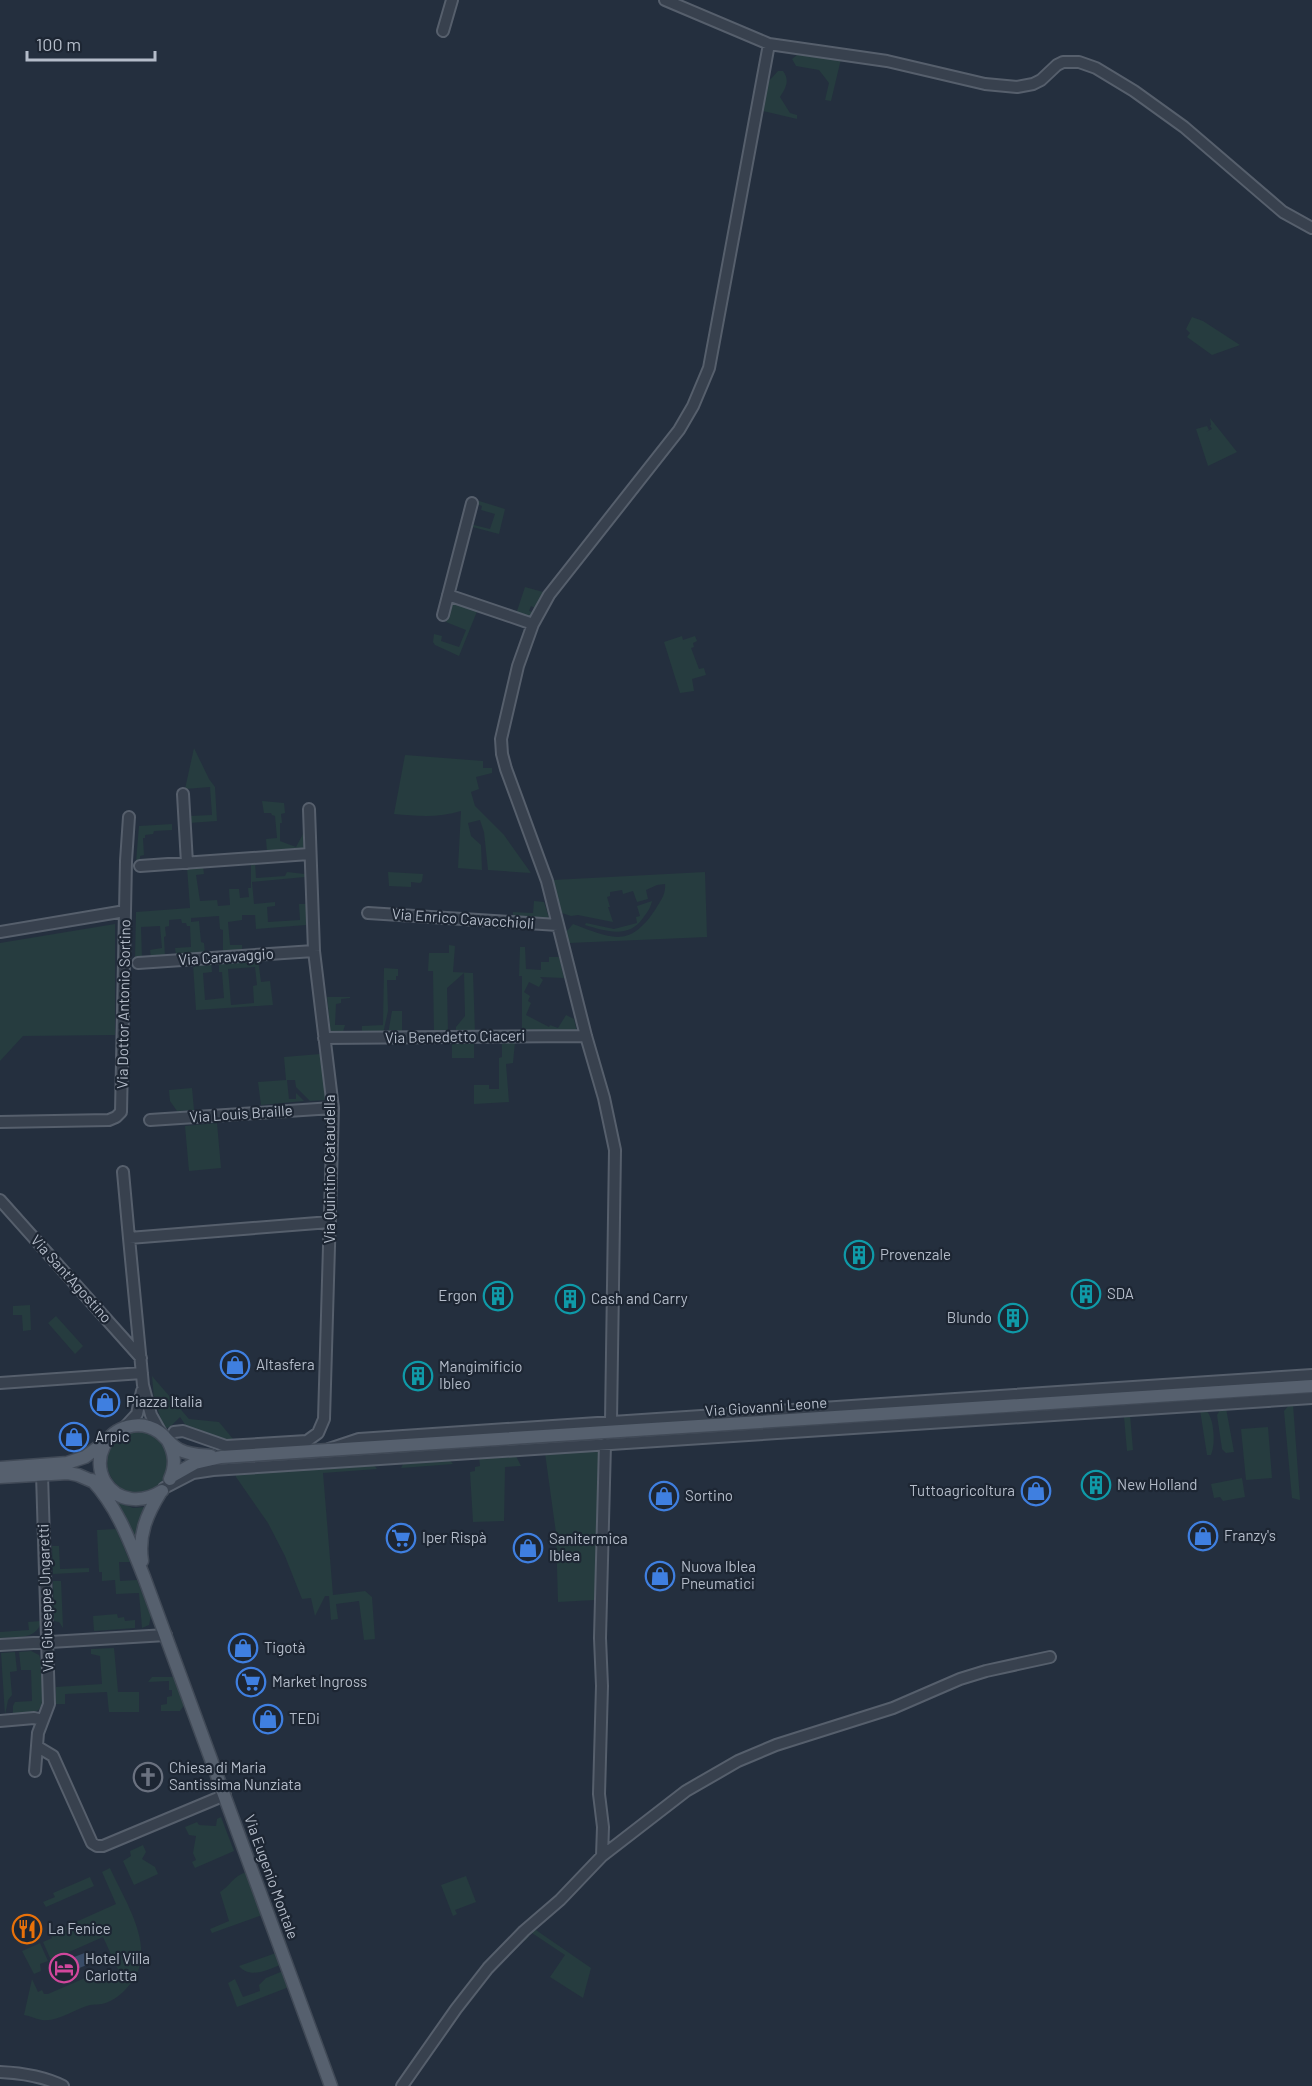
<svg xmlns="http://www.w3.org/2000/svg" width="1312" height="2086" viewBox="0 0 1312 2086" font-family="Barlow,sans-serif">
<style>
.green{fill:#263c3f;fill-rule:evenodd}
.water{fill:#394c67}
.lines{fill:none;stroke-linecap:round;stroke-linejoin:round}
.minor-casing{stroke:#565f6c;stroke-width:14}
.major-casing{stroke:#414a57;stroke-width:15}
.minor{stroke:#38414e;stroke-width:10}
.major{stroke:#56606e;stroke-width:12}
.labels{text-anchor:middle;stroke-width:4.5;stroke-linejoin:round;paint-order:stroke}
.street-label{font-size:15px;fill:#b4bcc9;stroke:#1d2633}
.poi-label{font-size:15px;fill:#b4bcc9;stroke:#1d2633;text-anchor:start}
</style>
<rect width="100%" height="100%" fill="#242f3e"/>
<path class="green" d="M797 55 841 59 831 101 825 100 829 83 819 70 796 66 792 59Z
M778 71H783C790 80 786 88 780 97L790 113 797 115V119L763 111 768 82Z
M1192 317 1203 321 1240 345 1212 355 1187 337 1190 333 1186 329Z
M1210 418 1237 452 1208 466 1196 429 1207 426 1209 430 1206 432 1214 428 1212 429 1210 426 1211 425Z
M476 500 505 509 499 534 469 526 470 524 490 529 495 514 481 510 482 506 475 503Z
M525 587 543 592 535 608 531 606 529 611 533 612 530 619 516 614Z
M458 603 478 609 459 656 435 645 433 642 434 634 442 636 441 641 459 647 466 630 446 622 451 606Z
M682 636 683 640 695 636 697 641 693 643 694 647 691 648 699 669 704 668 706 675 692 679 694 691 680 693 664 642Z
M194 748 209 779 215 787 217 821 189 823V816L212 815 210 787 185 789Z
M405 755 483 761V768H492V773L476 777 479 789 471 792 475 806 504 835 531 873 488 870 484 832 480 820 468 823 471 836 481 845 482 870 458 868 461 811C439 818 417 816 394 814Z
M262 801 284 803 285 813 281 814 282 823H280V841L296 847 303 834 304 850 267 852 266 839 277 838 275 816 272 815 271 813H264Z
M172 824V830L154 831 153 834 145 835V838H143L144 855 140 856V862H136L139 826Z
M255 862 256 878 285 876 287 872 305 874V877L252 882 254 904 275 902V906L267 907 268 922 300 920 299 904H306V925L256 929 255 915H242V920L228 922 230 945H242V951L223 952V930L220 929 219 916 191 918V922L199 921 201 942 204 943 205 954 176 956 175 948 191 947 190 926H187L186 923H182L181 919 169 920V926L165 927 166 936 164 937 165 957 151 958 150 950 162 948 160 926 141 927 142 959H135L136 912 190 908 187 867 203 866 204 874 196 875 200 901 217 900 218 906 230 905 229 889H239L240 898 249 897 248 888H251V863Z
M388 872 423 874 422 881 420 883 411 882V887L389 886Z
M705 872 707 937 569 943 566 932 573 924C611 938 629 949 655 910 660 901 666 895 665 884L657 885 646 890 648 899 637 902 633 891 623 894 622 890 610 892V896L607 897 610 907H608L613 922 578 915 571 916 562 913 553 880Z
M534 901 544 902 549 918 513 916V912L533 913Z
M652 901C651 907 647 913 643 918 629 939 605 931 585 925L586 923 614 929 637 923 636 917 640 916 637 906Z
M115 924V1035L23 1036 0 1061V943Z
M449 945 455 946 453 972 473 973 475 1033H456V1027L465 1016 464 973 447 988 448 1033 434 1034 433 971H428L429 953H449Z
M520 947H525L526 969 541 970V962H549V957H559L564 978 540 977 543 980 539 987 529 982 524 992 530 996 528 1001 531 1003 526 1015 549 1027 550 1025 558 1028 566 1015 574 1019 577 1032 522 1033V976H519Z
M258 959 261 982 270 981 273 1005 196 1010 193 964 211 962 212 972 203 973 205 1000 224 998 222 972H219V962ZM255 967 257 985 253 986 254 1003 231 1005 228 969Z
M384 968 398 969V976H396V980H387L388 1011 383 1034H362V1026L383 1025Z
M327 997H350V998L341 999V1003L336 1004 335 1025H345L342 1035H331Z
M392 1011H402V1034H388Z
M452 1042H474V1058H452Z
M502 1042H515L513 1063 506 1064 509 1102 474 1104V1085H489V1089H499V1058L502 1057Z
M320 1054 326 1100 310 1101 296 1087 295 1080H287L289 1099H296V1093L304 1101 261 1105 258 1082 286 1080 284 1057Z
M192 1088 194 1110 177 1111 170 1101 169 1090Z
M217 1123 221 1168 189 1171 185 1126Z
M30 1305 31 1330 23 1331 22 1315H13V1306Z
M56 1316 83 1346 75 1354 48 1323Z
M152 1376 189 1419 219 1422 233 1439C222 1440 196 1433 186 1425 185 1425 181 1418 180 1417L170 1427 164 1429 154 1398Z
M1290 1404H1293L1300 1500 1292 1498 1284 1411Z
M1221 1408H1226L1234 1452 1226 1453 1222 1449 1217 1415Z
M1200 1410H1206C1214 1418 1216 1443 1211 1455H1207Z
M1130 1414 1133 1450 1127 1451 1124 1417 1076 1420 1078 1417Z
M1268 1427 1272 1478 1246 1480 1241 1429Z
M107 1462a31 31 0 1 1 62 0a31 31 0 1 1-62 0Z
M594 1449 598 1451 601 1457 595 1600 558 1602 556 1533 545 1453Z
M515 1454 521 1466 505 1467 504 1521 473 1522 470 1472 475 1471V1467L480 1466 479 1457Z
M449 1459 453 1464 401 1468 404 1462Z
M374 1465 377 1469 323 1473 333 1595 365 1591 372 1597 375 1639 364 1640 359 1601 336 1604 338 1619 331 1620 329 1596H325L315 1616 311 1598 302 1599 285 1556 268 1523 236 1477 235 1473Z
M1242 1478 1245 1497 1223 1501 1220 1497 1214 1498 1211 1484Z
M118 1502 133 1508 146 1507 136 1535 134 1536 118 1506Z
M116 1529 130 1562H119L120 1581 137 1580 151 1616 149 1625 142 1628 139 1593 116 1594 115 1580 102 1581V1572H99L97 1530Z
M52 1546H59L60 1569 89 1568V1572L53 1574Z
M53 1581H61L63 1628 59 1622 54 1621Z
M117 1614 118 1618 124 1617 125 1621 135 1620V1628L94 1631 93 1616Z
M41 1621C38 1640 15 1637 0 1638V1632L29 1630 28 1622Z
M114 1648 118 1692H139V1712H109L107 1692 65 1694V1704H56V1687L102 1684 100 1656 91 1654V1649Z
M31 1651 39 1655 41 1661C42 1672 47 1706 37 1711 30 1715 20 1714 13 1714V1706L15 1702 32 1701 31 1670H21L19 1652Z
M15 1652 17 1671 10 1672 12 1695 8 1700 5 1715 1 1653Z
M152 1677H175L185 1704 180 1711H161V1705L167 1704V1697L172 1696V1690H169V1681L148 1682Z
M221 1817 234 1851 195 1868 192 1862 196 1860 193 1853 196 1836 189 1835 185 1827 197 1822 199 1825 216 1826 217 1819Z
M143 1845 146 1852 142 1859 155 1867 158 1874 134 1885 123 1861 131 1856 130 1851Z
M110 1868C125 1902 159 1950 130 1984 124 1992 117 1998 108 2002 102 2005 97 2004 90 2005 74 2009 59 2022 42 2020 36 2019 30 2016 24 2015L32 1979 38 1992 42 1990 44 1994H48L101 1971 106 1982 121 1976 103 1937 51 1960 43 1942 52 1938 49 1934 116 1904 102 1872Z
M246 1872 262 1915 212 1933 210 1929 229 1921 220 1892C231 1885 232 1877 246 1872Z
M466 1876 476 1902 455 1910 457 1914 453 1916 441 1885Z
M90 1877 94 1886 46 1907 43 1902 55 1897 53 1893Z
M533 1928 591 1968 583 1998 550 1977 565 1955 532 1933 525 1941 524 1938Z
M40 1943 48 1961 40 1964 41 1971 34 1974 22 1951Z
M276 1953 280 1965C267 1970 250 1979 239 1966Z
M283 1971 289 1987 237 2007 228 1983 235 1979 243 1997 260 1991 259 1985 266 1978Z"/>
<path class="water" d="M87 1952 92 1963 69 1972 64 1961Z"/>
<g class="lines">
<g class="minor-casing">
<path id="minor" d="M443 31 452 0
M769 44 887 61 985 84 1017 87 1033 84 1041 80 1057 65 1063 62H1079L1096 68 1134 91 1184 127 1283 212 1312 228
M448 595 533 624
M443 615 472 503
M183 794 187 863
M140 866 309 854
M125 911 126 861 129 817
M368 913 558 925
M0 932 125 911 121 1112 116 1117 109 1120 0 1122
M138 963 314 951
M324 1038 586 1036
M150 1120 333 1108
M123 1172 129 1238
M0 1200 141 1358
M0 1383 142 1373
M611 1421 615 1150 604 1098 586 1036 547 881 506 769 502 754 501 739 518 666 533 624 549 595 679 430 693 406 709 368 769 44 665 0
M125 1427 137 1414 142 1391
M174 1432 183 1431 226 1446 307 1441 318 1433 324 1419 333 1108 314 951 309 809
M161 1433 151 1415 143 1385 129 1238 330 1222
M329 1449 359 1439 1312 1375
M164 1488 193 1473 213 1470 1312 1398
M0 1645 166 1635
M0 1721 34 1718 43 1720
M38 1747 53 1756 92 1843 97 1846H103L225 1795
M35 1771 38 1733 49 1704 42 1474
M602 1856 603 1827 599 1794 602 1686 600 1638 605 1444
M0 2072C22 2073 43 2076 63 2086
M402 2086 456 2009 488 1968 524 1931 560 1900 602 1856 686 1791 738 1761 776 1745 893 1708 960 1679 986 1671 1050 1657"/>
</g>
<g class="major-casing">
<path id="major" d="M168 1441C175 1454 176 1465 170 1479
M0 1468 67 1463 85 1457 105 1442
M172 1476 195 1463 221 1457 1312 1386
M0 1477 68 1473 78 1475 99 1484
M92 1480C118 1508 130 1542 144 1577L331 2086
M162 1491C143 1503 118 1503 105 1482 99 1471 98 1458 104 1446 114 1426 140 1419 159 1432 166 1437 171 1446 180 1450 190 1455 200 1455 211 1456
M142 1561C138 1535 147 1514 160 1493"/>
</g>
<use href="#minor" class="minor"/>
<use href="#major" class="major"/>
</g>
<defs>
<g id="building-ring" transform="scale(1.5)"><circle r="9.5" fill="#1d2633" stroke="#0f9aa8" stroke-width="1.5"/><path d="M-4-6H4V6H1V3H-1V6H-4ZM-2.5-4.3h1.7v1.8h-1.7ZM.8-4.3h1.7v1.8H.8ZM-2.5-1h1.7V.8h-1.7ZM.8-1h1.7V.8H.8Z" fill="#0f9aa8"/></g>
<g id="shop-ring" transform="scale(1.5)"><circle r="9.5" fill="#1d2633" stroke="#3f7fe0" stroke-width="1.5"/><path d="M-5-2.5h2.3a2.7 3.5 0 0 1 5.4 0H5L5.5 6h-11ZM-1.5-2.5h3a1.5 2.3 0 0 0-3 0Z" fill="#3f7fe0"/></g>
<g id="supermarket-ring" transform="scale(1.5)"><circle r="9.5" fill="#1d2633" stroke="#3f7fe0" stroke-width="1.5"/><path d="M-6-5.5h2.5l.6 2H6L4.5 2H-2.5L-4.4-4H-6ZM-1.5 3.2a1.3 1.3 0 1 0 .1 0ZM3 3.2a1.3 1.3 0 1 0 .1 0Z" fill="#3f7fe0"/></g>
<g id="church-ring" transform="scale(1.5)"><circle r="9.5" fill="#1d2633" stroke="#6b7280" stroke-width="1.5"/><path d="M-1.2-6h2.4v3.5h3.3v2.4h-3.3V6h-2.4V-.1h-3.3v-2.4h3.3Z" fill="#6b7280"/></g>
<g id="restaurant-ring" transform="scale(1.5)"><circle r="9.5" fill="#1d2633" stroke="#e8710a" stroke-width="1.5"/><path d="M-5-6h1v4h1v-4h1v4h1v-4h1v5L-1.5 .5V6h-2V.5L-5-1ZM5-6V6H3V1.5H1.5Q1.5-4 5-6Z" fill="#e8710a"/></g>
<g id="hotel-ring" transform="scale(1.5)"><circle r="9.5" fill="#1d2633" stroke="#d1479c" stroke-width="1.5"/><path d="M-6-4.5h1.5V1H6V5H4.5V3h-9V5H-6ZM-4 0a1.8 1.8 0 1 1 3.6 0ZM.5 0V-2.5h3Q6-2.5 6 0Z" fill="#d1479c"/></g>
</defs>
<g fill-rule="evenodd">
<use href="#building-ring" x="859" y="1255"/>
<use href="#building-ring" x="1086" y="1294"/>
<use href="#building-ring" x="498" y="1296"/>
<use href="#building-ring" x="570" y="1299"/>
<use href="#building-ring" x="1013" y="1318"/>
<use href="#shop-ring" x="235" y="1365"/>
<use href="#building-ring" x="418" y="1376"/>
<use href="#shop-ring" x="105" y="1402"/>
<use href="#shop-ring" x="74" y="1437"/>
<use href="#building-ring" x="1096" y="1485"/>
<use href="#shop-ring" x="1036" y="1491"/>
<use href="#shop-ring" x="664" y="1496"/>
<use href="#shop-ring" x="1203" y="1536"/>
<use href="#supermarket-ring" x="401" y="1538"/>
<use href="#shop-ring" x="528" y="1548"/>
<use href="#shop-ring" x="660" y="1576"/>
<use href="#shop-ring" x="243" y="1648"/>
<use href="#supermarket-ring" x="251" y="1682"/>
<use href="#shop-ring" x="268" y="1719"/>
<use href="#church-ring" x="148" y="1777"/>
<use href="#restaurant-ring" x="27" y="1929"/>
<use href="#hotel-ring" x="64" y="1968"/>
</g>
<g class="labels">
<g class="street-label">
<text transform="translate(463 919) rotate(4)" y="5">Via Enrico Cavacchioli</text>
<text transform="translate(226 957) rotate(-4)" y="5">Via Caravaggio</text>
<text transform="translate(124 1004) rotate(-89)" y="5">Via Dottor Antonio Sortino</text>
<text transform="translate(455 1037) rotate(-1)" y="5">Via Benedetto Ciaceri</text>
<text transform="translate(241 1114) rotate(-4)" y="5">Via Louis Braille</text>
<text transform="translate(330 1169) rotate(-90)" y="5">Via Quintino Cataudella</text>
<text transform="translate(71 1279) rotate(48)" y="5">Via Sant'Agostino</text>
<text transform="translate(766 1407) rotate(-4)" y="5">Via Giovanni Leone</text>
<text transform="translate(46 1598) rotate(-92)" y="5">Via Giuseppe Ungaretti</text>
<text transform="translate(271 1877) rotate(70)" y="5">Via Eugenio Montale</text>
</g>
<g class="poi-label">
<text x="880" y="1260">Provenzale</text>
<text x="1107" y="1299">SDA</text>
<text x="477" y="1301" text-anchor="end">Ergon</text>
<text x="591" y="1304">Cash and Carry</text>
<text x="992" y="1323" text-anchor="end">Blundo</text>
<text x="256" y="1370">Altasfera</text>
<text x="439" y="1372">Mangimificio<tspan x="439" dy="17">Ibleo</tspan></text>
<text x="126" y="1407">Piazza Italia</text>
<text x="95" y="1442">Arpic</text>
<text x="1117" y="1490">New Holland</text>
<text x="1015" y="1496" text-anchor="end">Tuttoagricoltura</text>
<text x="685" y="1501">Sortino</text>
<text x="1224" y="1541">Franzy's</text>
<text x="422" y="1543">Iper Rispà</text>
<text x="549" y="1544">Sanitermica<tspan x="549" dy="17">Iblea</tspan></text>
<text x="681" y="1572">Nuova Iblea<tspan x="681" dy="17">Pneumatici</tspan></text>
<text x="264" y="1653">Tigotà</text>
<text x="272" y="1687">Market Ingross</text>
<text x="289" y="1724">TEDi</text>
<text x="169" y="1773">Chiesa di Maria<tspan x="169" dy="17">Santissima Nunziata</tspan></text>
<text x="48" y="1934">La Fenice</text>
<text x="85" y="1964">Hotel Villa<tspan x="85" dy="17">Carlotta</tspan></text>
</g>
</g>
<path d="M27 51v9h128v-9" fill="none" stroke="#b4bcc9" stroke-width="3"/>
<text x="36" y="51" font-size="18" fill="#b4bcc9" stroke="#1d2633" stroke-width="4.5" paint-order="stroke">100 m</text>
</svg>
